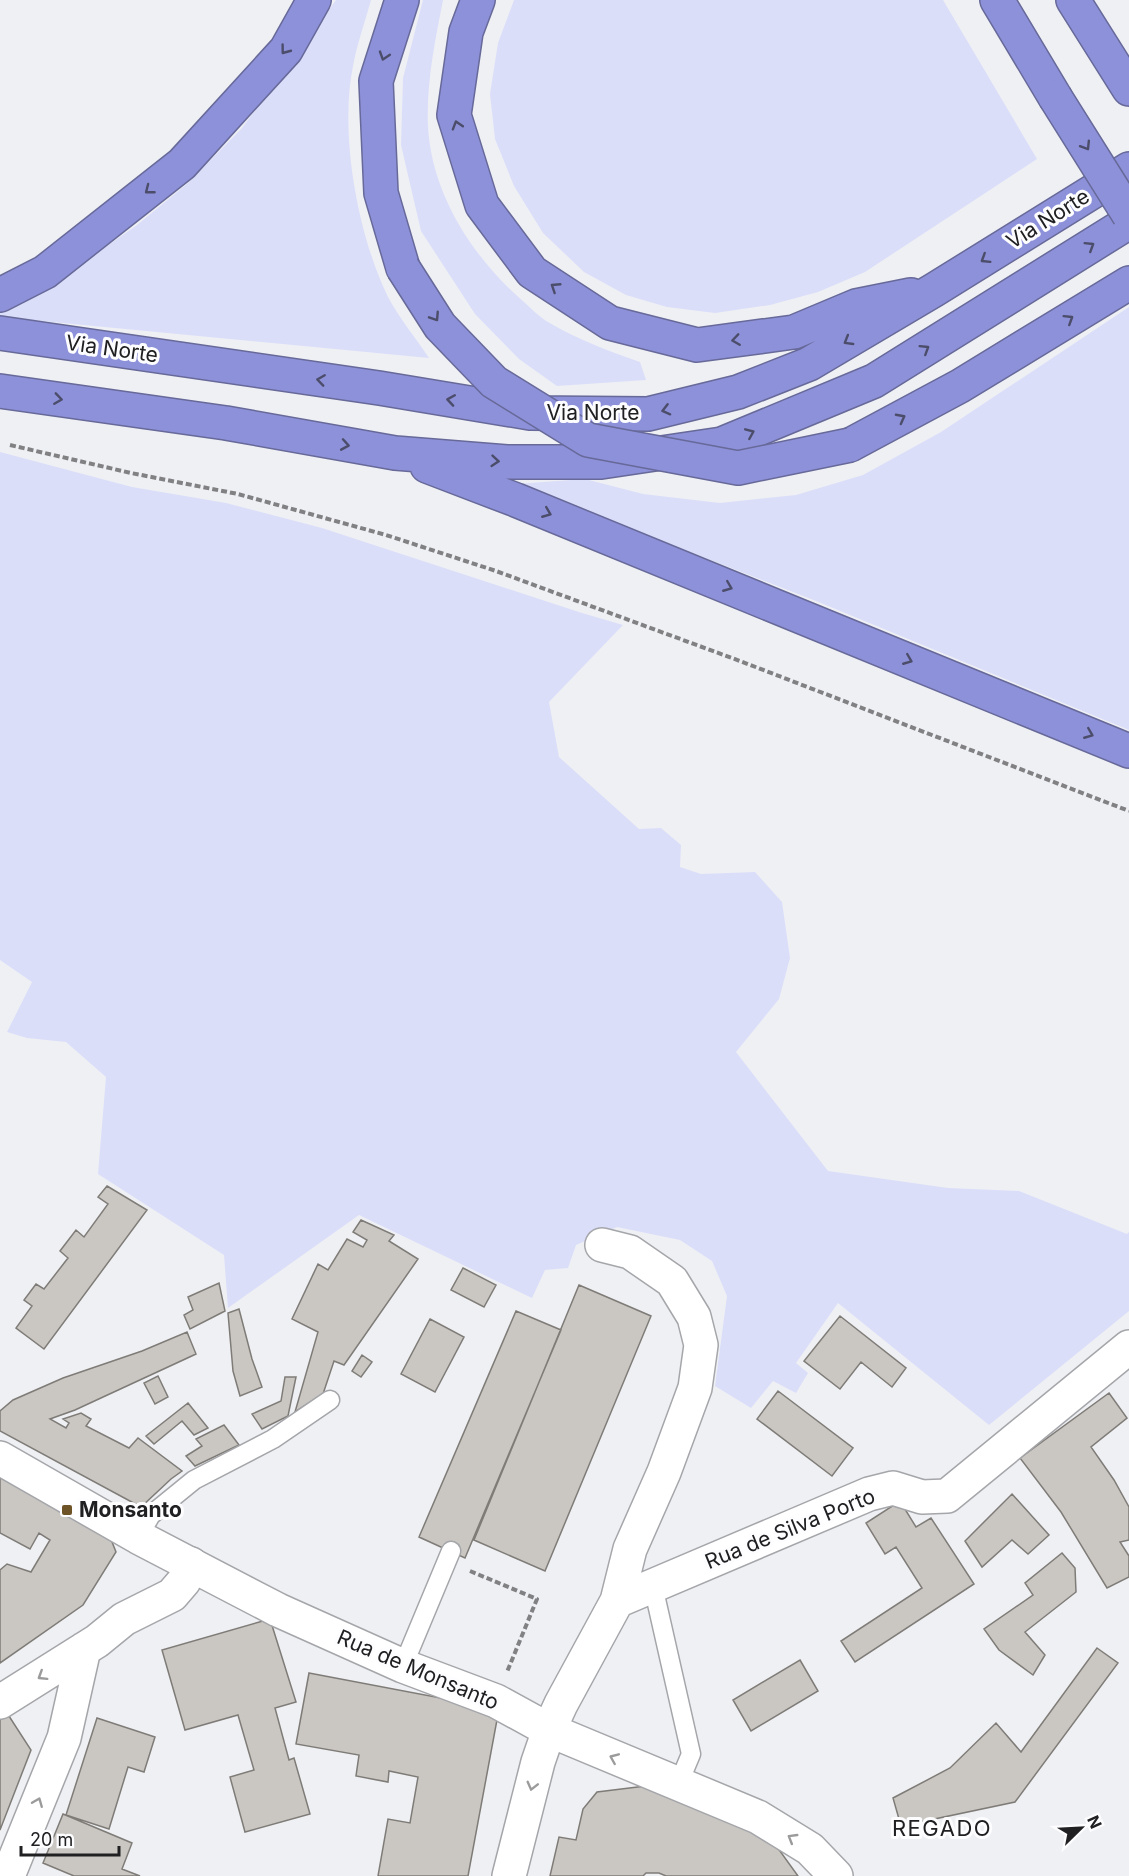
<svg xmlns="http://www.w3.org/2000/svg" width="1129" height="1876" viewBox="0 0 1129 1876" font-family="Inter,sans-serif">
<style>
.green{fill:#dbdef9}
.building{fill:#cac7c3;stroke:#7f7c78;stroke-width:1.5}
.lines{fill:none;stroke-linecap:round;stroke-linejoin:round}
.lane-casing{stroke:#a5a6aa;stroke-width:21}
.street-casing{stroke:#a5a6aa;stroke-width:36}
.secondary-casing{stroke:#a5a6aa;stroke-width:36}
.highway-casing{stroke:#676999;stroke-width:36}
.path{stroke:#818184;stroke-width:4;stroke-dasharray:6 3;stroke-linecap:butt}
.lane{stroke:#fff;stroke-width:18}
.street{stroke:#fff;stroke-width:33}
.secondary{stroke:#fff;stroke-width:33}
.highway{stroke:#8d91d9;stroke-width:33}
.highway-bridge-casing{stroke:#676999;stroke-width:36;stroke-linecap:butt}
.highway-bridge{stroke:#8d91d9;stroke-width:33}
.oneway{stroke:#4c4d6b}
.oneway2{stroke:#9b9b9c}
.poi-dot{fill:#6d5325;stroke:#fdfdff;stroke-width:2}
.labels{text-anchor:middle;stroke-width:6;stroke-linejoin:round;paint-order:stroke}
.street-label{font-size:21px;fill:#202022;stroke:#fdfdff}
.poi-label{font-size:21px;font-weight:bold;fill:#202022;stroke:#fdfdff;text-anchor:start}
.neighbourhood-label{font-size:22px;letter-spacing:1.5px;fill:#202022;stroke:#fdfdff}
</style>
<rect width="100%" height="100%" fill="#eff0f4"/>
<path class="green" d="M336 0H371C365 22 357 44 353 66 339 133 358 236 388 297 399 318 416 338 429 358L0 317V313L74 269 137 225 188 183 242 128Z
M423 0H443C435 41 426 84 428 127 432 195 473 258 524 302 531 308 539 317 548 322 577 339 608 351 640 362L646 380 557 386 519 359 475 314 421 231 401 145 403 78Z
M514 0H943L1037 159 865 272 818 292 770 305 715 313 667 307 626 295 584 272 543 233 514 186 495 139 490 94 498 43Z
M1129 307V730L816 601 515 484 585 479 643 494 720 503 796 495 863 475 941 432Z
M0 452 132 487 226 503 322 528 582 613 623 625 549 702 559 757 639 829 661 828 681 845 680 867 701 874 755 872 782 902 790 958 779 999 736 1052 828 1171 948 1188 1019 1191 1127 1234 1129 1232V1311L989 1425 838 1303 796 1363 808 1373 796 1393 773 1381 751 1408 715 1386 727 1296 712 1261 680 1240 617 1227 576 1245 568 1268 545 1270 532 1298 359 1215 228 1308 224 1255 98 1174 106 1077 66 1042 27 1038 7 1032 32 982 0 960Z"/>
<path class="building" d="M107 1186 147 1210 44 1349 16 1328 32 1306 24 1300 36 1284 44 1289 68 1258 60 1251 76 1230 84 1237 108 1204 98 1197Z
M361 1220 394 1235 389 1241 418 1259 344 1365 334 1361 323 1394 295 1412 318 1332 292 1319 318 1264 328 1270 347 1239 363 1247 367 1240 353 1232Z
M463 1268 496 1285 484 1307 451 1290Z
M219 1283 225 1311 190 1329 184 1315 193 1310 188 1297Z
M579 1285 651 1316 545 1571 474 1540Z
M239 1309 252 1359 262 1387 240 1396 233 1371 228 1313Z
M516 1311 561 1330 465 1558 419 1537Z
M840 1316 906 1368 892 1387 861 1362 840 1389 804 1361Z
M430 1319 464 1337 435 1392 401 1374Z
M187 1332 196 1354 75 1410 50 1419 66 1428 69 1423 63 1419 81 1413 91 1419 86 1426 129 1448 138 1438 182 1471 171 1479 141 1507 0 1431V1411L13 1400 63 1378 142 1351Z
M362 1355 372 1362 361 1377 352 1371Z
M158 1376 168 1397 155 1404 144 1383Z
M285 1377H296L288 1416 262 1429 252 1414 281 1401Z
M778 1391 853 1448 832 1476 757 1419Z
M1109 1393 1127 1418 1091 1447 1114 1480 1129 1507V1540L1120 1542 1129 1556V1577L1107 1588 1061 1512 1020 1458Z
M188 1403 208 1428 194 1435 182 1421 154 1444 146 1436Z
M224 1425 239 1445 195 1466 186 1456 202 1446 196 1439Z
M0 1475 108 1532 116 1552 83 1605 0 1663V1570L7 1564 31 1572 50 1540 39 1533 30 1549 0 1533Z
M1012 1494 1049 1535 1028 1554 1012 1540 982 1567 965 1541Z
M900 1501 916 1527 931 1518 974 1584 855 1662 841 1641 922 1588 896 1547 885 1554 866 1523Z
M1062 1553 1075 1568 1076 1592 1025 1632 1045 1655 1033 1675 999 1650 984 1629 1033 1595 1025 1583Z
M270 1619 296 1702 275 1708 289 1760 294 1758 310 1814 245 1832 230 1777 254 1770 238 1715 185 1730 162 1650Z
M1097 1648 1118 1663 1015 1802 901 1826 893 1798 950 1768 996 1723 1021 1752Z
M800 1660 818 1691 751 1731 733 1700Z
M309 1673 499 1709 468 1876H378L388 1819 410 1823 418 1777 389 1771 388 1782 356 1776 359 1755 296 1744Z
M7 1713 31 1750 0 1830V1717Z
M97 1718 155 1737 144 1772 128 1767 109 1829 66 1815Z
M662 1784 767 1833 798 1876H666L659 1873H646L643 1876H550L559 1837 576 1840 583 1809 597 1792Z
M63 1814 132 1843 122 1869 140 1876H74L43 1863Z"/>
<g class="lines">
<g class="lane-casing">
<path id="lane" d="M138 1537 151 1515 194 1480 273 1439 330 1400
M653 1586 691 1754 678 1785
M403 1666 451 1551"/>
</g>
<g class="street-casing">
<path id="street" d="M617 1601 869 1494 893 1488 922 1497 947 1496 1129 1347
M0 1702 97 1641 124 1619 172 1595 184 1581 191 1564
M8 1876 64 1738 84 1649
M509 1876 538 1762 549 1730 561 1704 617 1601 630 1549 664 1472 695 1388 701 1345 694 1317 672 1281 630 1252 602 1245"/>
</g>
<g class="secondary-casing">
<path id="secondary" d="M0 1458 138 1537 278 1610 403 1666 496 1701 549 1730 758 1817 810 1849 836 1876"/>
</g>
<g class="highway-casing">
<path id="highway" d="M402 0 376 81 381 193 403 268
M478 0 466 32 454 115 482 205 532 272 610 323 697 345 794 332 856 306 911 295
M997 0 1055 97
M1073 0 1129 89
M0 295 45 272 182 164 286 50 314 0
M0 333 379 388 530 413 648 414 738 392 809 364 934 290 1129 169
M0 391 226 423 395 453 507 462H601L722 444 874 381 1129 222
M850 445 960 386 1129 283
M427 466 516 500 1129 751"/>
</g>
<path class="path" d="M10 445 131 473 238 494 386 535 496 571 740 661 1129 811
M470 1571 537 1599 507 1672"/>
<use href="#lane" class="lane"/>
<use href="#street" class="street"/>
<use href="#secondary" class="secondary"/>
<use href="#highway" class="highway"/>
<g class="highway-bridge-casing">
<path id="highway-bridge" d="M1055 97 1129 215
M403 268 440 326 494 382 588 440 738 468 850 445"/>
</g>
<use href="#highway-bridge" class="highway-bridge"/>
</g>
<defs><path id="oneway-chevron" d="M-2-3.5L2.5 0L-2 3.5" fill="none" stroke-width="1.6" stroke-linecap="round" stroke-linejoin="round" transform="scale(1.5)"/></defs>
<g class="oneway">
<use href="#oneway-chevron" transform="translate(285 50) rotate(127)"/>
<use href="#oneway-chevron" transform="translate(384 56) rotate(108)"/>
<use href="#oneway-chevron" transform="translate(457 125) rotate(-107)"/>
<use href="#oneway-chevron" transform="translate(1086 146) rotate(58)"/>
<use href="#oneway-chevron" transform="translate(149 190) rotate(142)"/>
<use href="#oneway-chevron" transform="translate(1090 246) rotate(-32)"/>
<use href="#oneway-chevron" transform="translate(985 259) rotate(148)"/>
<use href="#oneway-chevron" transform="translate(555 287) rotate(-147)"/>
<use href="#oneway-chevron" transform="translate(435 317) rotate(57)"/>
<use href="#oneway-chevron" transform="translate(1069 319) rotate(-32)"/>
<use href="#oneway-chevron" transform="translate(736 340) rotate(172)"/>
<use href="#oneway-chevron" transform="translate(848 341) rotate(149)"/>
<use href="#oneway-chevron" transform="translate(925 349) rotate(-32)"/>
<use href="#oneway-chevron" transform="translate(321 380) rotate(-172)"/>
<use href="#oneway-chevron" transform="translate(58 399) rotate(8)"/>
<use href="#oneway-chevron" transform="translate(451 400) rotate(-171)"/>
<use href="#oneway-chevron" transform="translate(666 410) rotate(166)"/>
<use href="#oneway-chevron" transform="translate(901 418) rotate(-28)"/>
<use href="#oneway-chevron" transform="translate(750 433) rotate(-23)"/>
<use href="#oneway-chevron" transform="translate(345 445) rotate(10)"/>
<use href="#oneway-chevron" transform="translate(495 461) rotate(5)"/>
<use href="#oneway-chevron" transform="translate(547 513) rotate(22)"/>
<use href="#oneway-chevron" transform="translate(728 587) rotate(22)"/>
<use href="#oneway-chevron" transform="translate(908 660) rotate(22)"/>
<use href="#oneway-chevron" transform="translate(1089 734) rotate(22)"/>
</g>
<g class="oneway2">
<use href="#oneway-chevron" transform="translate(42 1676) rotate(148)"/>
<use href="#oneway-chevron" transform="translate(614 1758) rotate(-157)"/>
<use href="#oneway-chevron" transform="translate(532 1786) rotate(104)"/>
<use href="#oneway-chevron" transform="translate(38 1802) rotate(-68)"/>
<use href="#oneway-chevron" transform="translate(792 1838) rotate(-149)"/>
</g>
<rect class="poi-dot" x="61" y="1504" width="12" height="12" rx="3"/>
<g class="labels">
<g class="street-label">
<text transform="translate(1048 219) rotate(-32)" y="7">Via Norte</text>
<text transform="translate(112 349) rotate(8)" y="7">Via Norte</text>
<text x="593" y="420">Via Norte</text>
<text transform="translate(790 1529) rotate(-22)" y="7">Rua de Silva Porto</text>
<text transform="translate(418 1670) rotate(23)" y="7">Rua de Monsanto</text>
</g>
<g class="poi-label">
<text x="79" y="1517">Monsanto</text>
</g>
<g class="neighbourhood-label">
<text x="942" y="1836">REGADO</text>
</g>
</g>
<g transform="translate(1081 1828) rotate(66)" stroke="#fdfdff" stroke-width="4.5" paint-order="stroke">
<path d="M0-4.5L10 22L0 15L-10 22Z" fill="#202022"/>
<text y="-9" font-size="16" font-weight="bold" text-anchor="middle" fill="#202022">N</text>
</g>
<path d="M21 1846v9h98v-9" fill="none" stroke="#202022" stroke-width="3"/>
<text x="30" y="1846" font-size="18" fill="#202022" stroke="#fdfdff" stroke-width="4.5" paint-order="stroke">20 m</text>
</svg>
